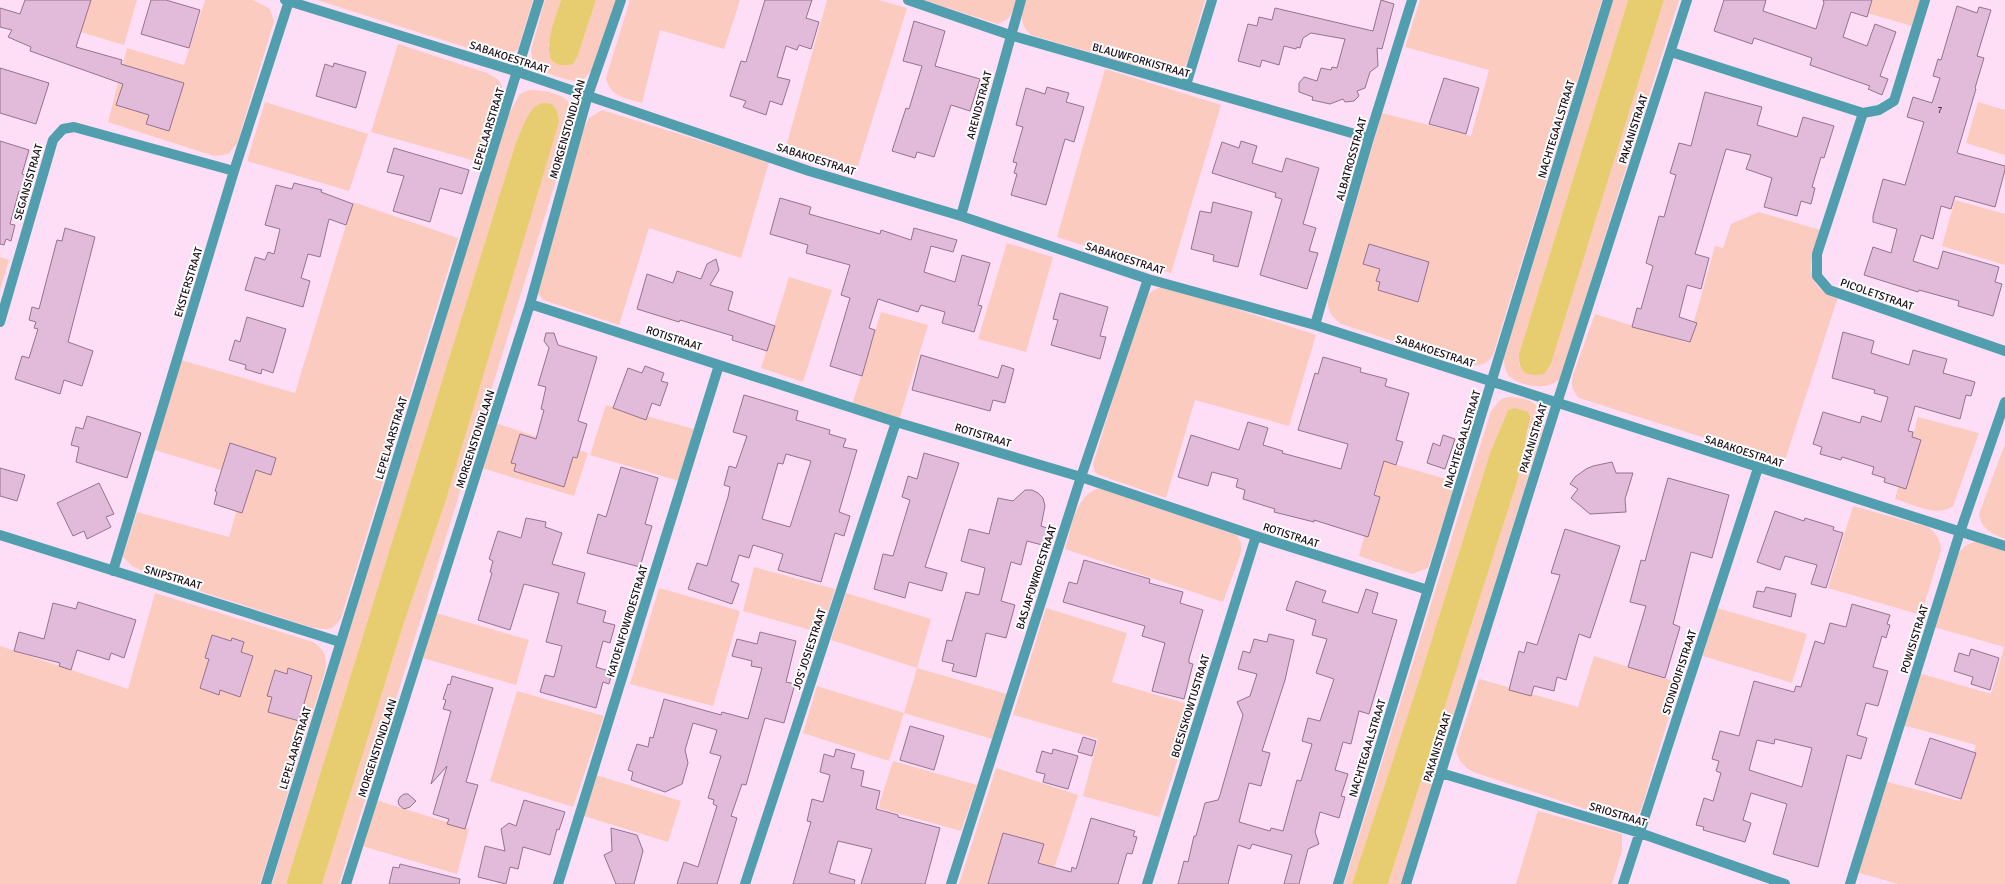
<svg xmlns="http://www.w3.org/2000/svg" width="2005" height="884" viewBox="0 0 2005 884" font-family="Signika,sans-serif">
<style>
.green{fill:#fccbbf}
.water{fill:#e7cd6f}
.building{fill:#e2bbda;stroke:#95728e;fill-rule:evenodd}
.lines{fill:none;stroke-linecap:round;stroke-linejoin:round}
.minor{stroke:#519eae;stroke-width:10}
.tertiary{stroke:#519eae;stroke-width:10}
.labels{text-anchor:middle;stroke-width:4;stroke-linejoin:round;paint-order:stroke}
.number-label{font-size:9px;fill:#483545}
.street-label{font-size:11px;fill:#150813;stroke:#fff}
</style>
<rect width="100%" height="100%" fill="#fedef7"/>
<path class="green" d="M86 0H137L124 45 77 31Z
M205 0H253L270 9 274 21 237 144 228 154 214 156 108 122 127 48 184 65Z
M317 0H533L518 49 506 57 493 56Z
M545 0H561L548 46 578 55 596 0H617L594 68 581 82C570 81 542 74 536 65 532 61 532 56 531 50Z
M630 0H740L724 49 660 30 642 103C624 97 611 98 606 78Z
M827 0H879L907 8 856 172 785 150Z
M923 0H1016C1013 12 1011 19 998 24Z
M1025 0H1205L1188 60 1183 69 1169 75 1031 35C1019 24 1021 14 1025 0Z
M1420 0H1602L1493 355C1486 366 1479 366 1467 365L1341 324C1331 316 1327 311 1328 299L1382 113 1471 136 1489 70 1405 47Z
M1613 0H1628L1519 354C1518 364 1519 369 1528 374L1551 364 1664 0H1679L1560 379C1548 391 1521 387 1509 376 1505 371 1504 364 1504 358Z
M1871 0H1920L1912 26 1867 13Z
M398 44 487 73C500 80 503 82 503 97L479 162 371 132Z
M1105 69 1221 105 1171 273 1057 237Z
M529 90C544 90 572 94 573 112 573 117 572 123 572 128L339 884H322L404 623 446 500 505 299 531 111 516 142 286 884H272C349 628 430 373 507 117L520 94Z
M265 102 368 134 349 191 247 161Z
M1978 102 2005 110V155L1966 143Z
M602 110 769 162 741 258 649 228 619 325 543 300 537 292 581 134 589 118Z
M1955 200 2005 214V265L1942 246Z
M353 202 458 238 341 618C332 632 327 630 311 627L159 578 132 566 123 557 137 512 229 537 246 478 155 450 181 360 295 393Z
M1759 212 1820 230C1811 259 1800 286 1838 297L1784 463 1579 398C1572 391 1571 385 1573 375L1595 314 1688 343 1715 246 1723 248 1731 224Z
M1007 243 1053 257 1026 352 978 339Z
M0 257 9 260 0 290Z
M789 277 832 290 803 382 761 368Z
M1163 287 1172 288 1316 335 1289 426 1195 400 1166 498 1099 475 1095 472 1093 464 1142 303C1148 293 1153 289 1163 287Z
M881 312 928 325 899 420 852 405Z
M1508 397C1530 398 1541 402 1544 426L1401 884H1388L1518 479 1524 446 1529 429 1516 408 1508 410 1490 453 1415 693 1352 884H1344L1491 411 1501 399Z
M606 405 694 429 679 481 590 455Z
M1918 417 1979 433 1953 506C1937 518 1913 504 1895 499Z
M495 423 588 453 574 496 482 468Z
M2004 446H2005V539C1992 534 1981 529 1979 514Z
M1384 461 1456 482 1428 568 1412 574 1359 556Z
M1099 488 1237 535 1241 543V553L1223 602 1065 549C1072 526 1074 497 1099 488Z
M1853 506 1928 527C1937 534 1940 539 1941 550L1921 615 1828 588Z
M1977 542 2005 550V884H1898L1856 872 1884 781 1960 801 1976 745 1903 725 1919 673 1991 694 2004 647 1934 627 1957 555C1963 547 1967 543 1977 542Z
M754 567 835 589 821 633 743 611Z
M659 588 740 611 713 706 630 684Z
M155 593 313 642C326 651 327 657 325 672L260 884H0V646L128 689Z
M846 593 931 619 917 668 1007 694 992 739 904 713 889 761 803 733 817 686 904 713 917 668 831 640Z
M1046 608 1127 633 1112 682 1195 706 1159 817 1083 796 1098 739 1013 715Z
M1717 608 1807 634 1792 683 1703 656Z
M436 613 529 640 516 685 423 658Z
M1594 656 1679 683 1641 810C1636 818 1632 821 1622 821L1476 773C1465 768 1459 763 1456 750L1479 679 1578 707Z
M517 691 604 716 573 807 490 781Z
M893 761 977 785 961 831 878 808Z
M996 768 1078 795 1049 884H959Z
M596 775 681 801 668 842 584 816Z
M376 800 469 829 457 874 362 846Z
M1538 811 1622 834V851L1612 884H1516Z"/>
<path class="water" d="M561 0H596L578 55 573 64C531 74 556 18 561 0Z
M1628 0H1664L1551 364 1544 374C1527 377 1518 373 1519 354Z
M544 103 552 104 557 111 559 122 446 500 404 623 322 884H286L516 142C523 129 528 105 544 103Z
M1515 408 1528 412 1530 417 1518 479 1388 884H1352L1415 693 1490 453 1508 410Z"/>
<path class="building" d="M25 0H91L76 47 122 60 121 64 184 83 169 131 146 124 149 115 116 105 123 84 30 51 31 47 8 37 12 30 0 27V8L20 14Z
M151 0H166L200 10 189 48 141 34Z
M765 0H812L806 18 819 22 811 49 799 45 797 50 786 46 777 77 790 80 782 105 770 101 766 115 743 107 746 101 730 96 741 61 746 62Z
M1381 0 1394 4 1382 49 1377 48 1378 66 1370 72 1365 88 1357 91 1359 96 1354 101 1345 102 1343 99 1330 104 1312 100 1313 97 1299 92V83L1304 77 1317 81 1321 68 1331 70 1332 67 1337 68 1345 39 1311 33 1303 38 1300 48 1297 47 1296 49 1284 46 1279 65 1262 60 1260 67 1238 61 1248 24 1257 26 1259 17 1272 20 1275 8 1373 31Z
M1724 0H1766L1763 11 1816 29 1824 3 1823 0H1872L1867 17 1851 12 1843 37 1867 46 1875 24 1896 32 1880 76 1888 79 1882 95 1868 89 1870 86 1810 65 1812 58 1754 38 1752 44 1714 31Z
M1957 6 1977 13 1979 7 1991 10 1977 56 1984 58 1975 88 1976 89 1957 153 2005 166V170L1995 207 1955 196 1951 209 1941 206 1933 239 1921 235 1913 261 1938 269 1943 251 1999 267 1995 282 2002 284 1993 316 1958 306 1959 301 1919 290 1918 292 1864 275 1873 247 1891 253 1897 229 1873 222V216L1883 179 1905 185 1924 122 1907 117 1913 97 1932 103 1940 78 1933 76 1938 59 1941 60Z
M914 21 945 31 935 66 980 79 970 111 951 105 934 157 917 152 915 158 892 151 906 108 909 109 922 66 903 61Z
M334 63 366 72 356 108 316 96 325 64 333 67Z
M0 68 49 83 36 124 0 113Z
M1444 78 1479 88 1466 134 1429 124Z
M1047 87 1069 93 1066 102 1084 107 1074 142 1065 139 1046 205 1011 195 1017 174 1014 173 1017 163 1013 162 1023 127 1016 125 1026 88 1045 94Z
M1705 92 1762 107 1757 125 1797 137 1803 117 1834 126 1824 158 1821 157 1812 187 1815 188 1811 204 1801 201 1797 216 1764 207 1772 178 1746 169 1751 155 1726 149 1695 254 1709 258 1701 289 1687 285 1679 317 1697 323 1690 342 1632 327 1637 308 1641 309 1653 266 1646 263 1659 216 1664 217 1676 175 1670 173 1679 143 1691 146Z
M0 141 29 150 22 174 30 177 26 193 19 191 10 224 15 225 11 241 6 239 4 245 0 244Z
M1241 141 1257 146 1252 163 1282 172 1286 158 1319 168 1303 224 1316 228 1309 251 1318 253 1307 289 1260 275 1282 199 1275 197 1276 193 1212 173 1222 142 1239 148Z
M394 148 469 170 462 194 440 188 430 222 393 211 404 176 387 172Z
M294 183 322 190 321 192 353 204 346 225 329 219 320 257 308 254 301 278 310 281 303 307 245 290 255 257 265 260 268 252 274 254 280 229 265 225 276 185 292 189Z
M780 198 811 207 809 214 880 234 881 230 911 240 914 228 957 240 953 252 931 246 924 272 955 282 962 255 990 263 978 305 982 306 974 332 942 323 945 312 921 305 918 312 878 299 869 328 875 330 862 376 830 366 850 298 841 295 850 265 806 253 808 245 770 234Z
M1213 202 1252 212 1238 267 1213 261 1214 255 1191 249 1200 211 1211 213Z
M65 228 95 237 68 342 93 351 82 386 64 380 60 394 15 379 22 356 29 358 38 329 34 328 36 322 29 320 32 307 39 309 57 240 62 241Z
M1369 244 1429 262 1418 302 1378 290 1380 282 1376 281 1380 269 1363 264Z
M716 259 719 270 710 285 733 292 728 310 775 326 767 351 732 340 733 336 680 320 679 322 637 309 647 274 673 283 677 271 701 279 707 264Z
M1060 293 1108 307 1100 336 1106 337 1100 359 1051 345 1058 320 1053 319Z
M247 317 286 329 273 373 262 369 261 374 245 369 246 365 229 360 235 340 240 342Z
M1843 332 1874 341 1871 353 1909 365 1913 350 1947 359 1943 373 1975 382 1971 396 1966 395 1960 419 1915 406 1908 431 1913 432 1912 437 1921 440 1906 489 1884 482 1885 478 1872 474 1874 467 1842 457 1841 460 1820 454 1822 447 1813 444 1823 412 1860 423 1862 416 1881 422 1888 397 1874 393 1875 390 1832 378Z
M546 333H554L558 345 597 357 578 421 587 424 577 458 573 457 564 487 514 471 516 464 511 463 520 434 536 439 544 410 541 409 546 387 538 385 549 348 544 341Z
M921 355 998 378 1002 365 1014 369 1005 403 993 400 990 411 912 390Z
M1323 357 1361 368 1360 372 1387 379 1385 386 1409 393 1396 440 1403 442 1396 465 1384 461 1374 495 1380 497 1368 537 1314 520V522L1274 512 1275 509 1243 499 1245 490 1236 487 1238 479 1212 472 1208 486 1178 477 1191 435 1239 450 1248 422 1268 428 1263 445 1283 451 1282 453 1341 469 1348 444 1298 430 1315 373 1318 374Z
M645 366 664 373 661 381 668 383 660 406 652 403 646 420 613 408 628 368 642 373Z
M744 395 798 411 796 420 830 430 829 434 846 439 843 447 857 450 839 512 850 516 844 536 835 533 821 582 778 570 783 554 753 545 749 558 739 555 731 581 739 584 732 604 688 589 697 563 707 566 728 497 730 487 724 485 729 466 736 468 747 436 733 432ZM786 454 811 461 790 527 762 519 778 463 783 464Z
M87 416 141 433 127 478 76 462 79 447 71 445 76 427 83 429Z
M1443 435 1455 439 1445 469 1427 463 1433 443 1440 446Z
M230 443 276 458 271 475 256 470 242 513 214 504 217 492 215 491Z
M924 453 959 463 925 567 947 573 942 591 909 582 905 598 874 589 883 554 893 556 910 500 902 497 908 476 917 479Z
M1612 462 1616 473H1633L1625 499 1626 512 1590 514 1571 498 1578 489 1570 484 1575 477 1586 469 1593 466Z
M621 467 658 478 645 524 652 526 640 567 587 553 598 514 606 517Z
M0 468 25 475 17 501 0 496Z
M1668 478 1729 495 1712 558 1691 552 1673 624 1680 627 1665 678 1628 667 1646 606 1630 602 1641 560 1645 561Z
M99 483 114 514 106 517 111 527 87 539 84 531 73 536 57 503Z
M1025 490H1032L1038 493 1043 498 1045 506 1041 526 1050 529 1046 546 1027 541 1021 565 1011 562 1001 601 1015 605 1006 638 986 633 976 677 952 671 954 664 942 661 947 640 952 641 966 592 979 595 985 568 961 561 969 529 989 534 998 498 1013 501Z
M1775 511 1804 521 1805 518 1834 527 1833 530 1843 533 1826 588 1811 584 1817 565 1785 556 1780 570 1757 562Z
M526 518 546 522 545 527 562 533 552 564 585 573 577 603 606 611 603 622 615 625 610 643 603 641 596 667 612 672 609 684 603 682 596 708 540 692 545 675 554 677 562 646 546 642 559 593 524 584 510 630 478 620 492 573 490 572 493 561 489 559 498 531 521 538Z
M1565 529 1620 546 1590 638 1579 634 1566 680 1557 677 1554 691 1534 686 1531 696 1509 690 1519 651 1524 653 1527 642 1537 645 1560 575 1551 573Z
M1084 560 1150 579 1149 583 1183 592 1180 603 1203 610 1189 659V663L1193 664 1184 699 1152 691 1165 643 1142 636 1145 626 1063 602 1069 582 1077 584Z
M1296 581 1326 591 1322 602 1358 613 1366 589 1378 593 1372 613 1397 620 1369 714 1359 711 1351 744 1343 742 1335 770 1348 774 1341 796 1345 797 1339 818 1320 812 1315 832 1319 844 1308 849 1299 884H1284L1292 855 1252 844 1250 849 1238 845 1228 884H1178L1184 861 1188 862 1194 836H1196L1205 803 1218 800 1220 795 1243 715 1237 702 1250 696 1257 674 1238 669 1243 651 1250 653 1254 639 1267 642 1269 634 1294 640 1285 680 1262 751 1270 753 1261 786 1249 783 1239 822 1270 831 1271 828 1283 831 1297 780 1301 781 1312 744 1302 741 1308 718 1320 721 1334 679 1316 673 1327 639 1312 635 1316 620 1286 610Z
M1766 587 1796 594 1791 617 1753 607 1757 591 1764 592Z
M78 602 136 620 124 658 111 653 109 660 77 650 71 670 59 666 60 663 14 651 19 632 44 639 53 603 76 609Z
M1852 604 1890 615 1887 624 1890 625 1886 638 1882 636 1873 667 1888 671 1878 706 1866 703 1857 735 1867 738 1861 759 1847 755 1818 867 1773 854 1787 804 1751 793 1743 820 1751 823 1745 842 1703 830 1704 827 1696 825 1704 798 1713 801 1721 773 1716 771 1719 761 1712 759 1720 731 1739 736 1754 681 1794 692 1796 686 1801 687 1815 641 1824 644 1830 623 1846 627ZM1775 739 1812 748 1802 787 1749 770 1757 740 1774 744Z
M760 632 796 641 786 682 795 684 784 723 765 718 746 785 742 784 731 816 737 818 717 884H677L684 862 698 867 717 806 713 804 714 800 708 798 721 756 710 753 717 730 693 723 685 750 688 763 682 784 665 792 631 780 633 772 628 770 637 744 648 747 650 737 653 738 664 699 721 715 722 712 748 719 762 668 751 666 752 661 732 656 737 639 757 644Z
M212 635 231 641 232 638 244 642 241 652 253 656 240 697 220 690 219 695 200 688 209 659 205 658Z
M1971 649 1999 658 1990 690 1971 684 1973 677 1954 671 1959 653 1969 656Z
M288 668 312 676 299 721 268 712 272 697 267 696 275 670 287 674Z
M452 676 493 688 466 782 478 785 465 829 447 824 449 819 433 814 447 766 431 784 451 711 443 709 446 700 443 699 448 684 450 685Z
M910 726 944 736 934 770 900 760Z
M1083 737 1096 741 1092 756 1078 752Z
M1930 738 1976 753 1961 799 1915 784Z
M836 749 855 754 851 768 864 771 861 786 880 791 876 809 898 815V817L940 828 925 884H861L872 849 838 841 829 873 855 880 854 884H793L811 822 807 821 812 799 823 802 830 775 820 772 824 754 834 757Z
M1053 749 1078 756 1068 789 1043 782 1045 774 1036 772 1042 751 1052 754Z
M404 794H408L416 801 410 807 404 809 399 805 398 801 400 797Z
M524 800 565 812 559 830 557 829 550 855 523 847 518 869 510 867 506 884 478 877 485 846 505 851 501 829 509 823 516 826Z
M1091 818 1135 831 1133 836 1137 837 1132 854 1127 853 1118 884H988L1003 833 1044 844 1038 863 1071 872 1072 867 1076 869Z
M611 828 637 835 643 851 634 884H616L604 855 612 851Z
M400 864 460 879 459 884H389L393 867 399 868Z"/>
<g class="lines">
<path class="minor" d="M285 0 518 72 809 171 961 216 1148 279 1315 325 2005 546
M908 0 1010 35 1369 138
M1671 52 1863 113 1879 110 1894 101 1925 0
M1186 85 1212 0
M1863 113 1817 254V276L1829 290 2005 351
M961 216 1021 0
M530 304 896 422 1081 477 1256 536 1428 590
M0 322 53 140 63 129 74 127 234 171
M1315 325 1369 138 1412 0
M0 535 340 642
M113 571 234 171 289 1
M1441 773 1640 833 1785 884
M266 884 539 0
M346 884 530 304 588 95 621 0
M558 884 719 365
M745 884 896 422
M951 884 1081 477 1148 279
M1147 884 1256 536
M1338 884 1608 0
M1406 884 1557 403 1687 0
M1623 884 1758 468"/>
<path class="tertiary" d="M1850 884 1960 532 2005 402"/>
</g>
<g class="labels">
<g class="number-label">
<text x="1940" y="113">7</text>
</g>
<g class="street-label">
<text transform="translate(509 57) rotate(18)" y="4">SABAKOESTRAAT</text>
<text transform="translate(1141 60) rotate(16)" y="4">BLAUWFORKISTRAAT</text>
<text transform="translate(979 105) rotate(-75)" y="4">ARENDSTRAAT</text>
<text transform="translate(488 129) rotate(-73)" y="4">LEPELAARSTRAAT</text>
<text transform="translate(567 129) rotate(-74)" y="4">MORGENSTONDLAAN</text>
<text transform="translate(1556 129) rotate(-73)" y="4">NACHTEGAALSTRAAT</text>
<text transform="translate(1633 129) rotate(-72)" y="4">PAKANISTRAAT</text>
<text transform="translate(816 159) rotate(18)" y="4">SABAKOESTRAAT</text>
<text transform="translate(1351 159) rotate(-74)" y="4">ALBATROSSTRAAT</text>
<text transform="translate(28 182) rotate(-74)" y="4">SEGANSISTRAAT</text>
<text transform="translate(1125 258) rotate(18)" y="4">SABAKOESTRAAT</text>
<text transform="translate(188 282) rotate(-73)" y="4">EKSTERSTRAAT</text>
<text transform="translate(1877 294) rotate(19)" y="4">PICOLETSTRAAT</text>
<text transform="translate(674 338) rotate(18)" y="4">ROTISTRAAT</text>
<text transform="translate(1435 351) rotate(18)" y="4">SABAKOESTRAAT</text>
<text transform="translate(983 435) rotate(17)" y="4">ROTISTRAAT</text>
<text transform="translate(391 438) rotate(-73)" y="4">LEPELAARSTRAAT</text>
<text transform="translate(1533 438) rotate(-73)" y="4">PAKANISTRAAT</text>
<text transform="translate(475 439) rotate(-72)" y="4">MORGENSTONDLAAN</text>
<text transform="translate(1462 439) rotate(-73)" y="4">NACHTEGAALSTRAAT</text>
<text transform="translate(1744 451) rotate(18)" y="4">SABAKOESTRAAT</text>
<text transform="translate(1291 535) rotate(18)" y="4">ROTISTRAAT</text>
<text transform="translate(173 577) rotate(17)" y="4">SNIPSTRAAT</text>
<text transform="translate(1036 577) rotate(-72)" y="4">BASJAFOWROESTRAAT</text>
<text transform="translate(627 621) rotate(-73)" y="4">KATOENFOWROESTRAAT</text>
<text transform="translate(1914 639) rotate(-73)" y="4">POWISISTRAAT</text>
<text transform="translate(809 649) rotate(-72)" y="4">JOS'JOSIESTRAAT</text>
<text transform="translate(1679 672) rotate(-72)" y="4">STONDOIFISTRAAT</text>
<text transform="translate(1190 706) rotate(-73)" y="4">BOESISKOWTUSTRAAT</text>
<text transform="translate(1437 747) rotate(-73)" y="4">PAKANISTRAAT</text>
<text transform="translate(295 748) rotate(-73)" y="4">LEPELAARSTRAAT</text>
<text transform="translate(377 748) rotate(-72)" y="4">MORGENSTONDLAAN</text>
<text transform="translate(1367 748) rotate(-73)" y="4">NACHTEGAALSTRAAT</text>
<text transform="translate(1618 814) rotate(17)" y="4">SRIOSTRAAT</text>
</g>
</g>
</svg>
